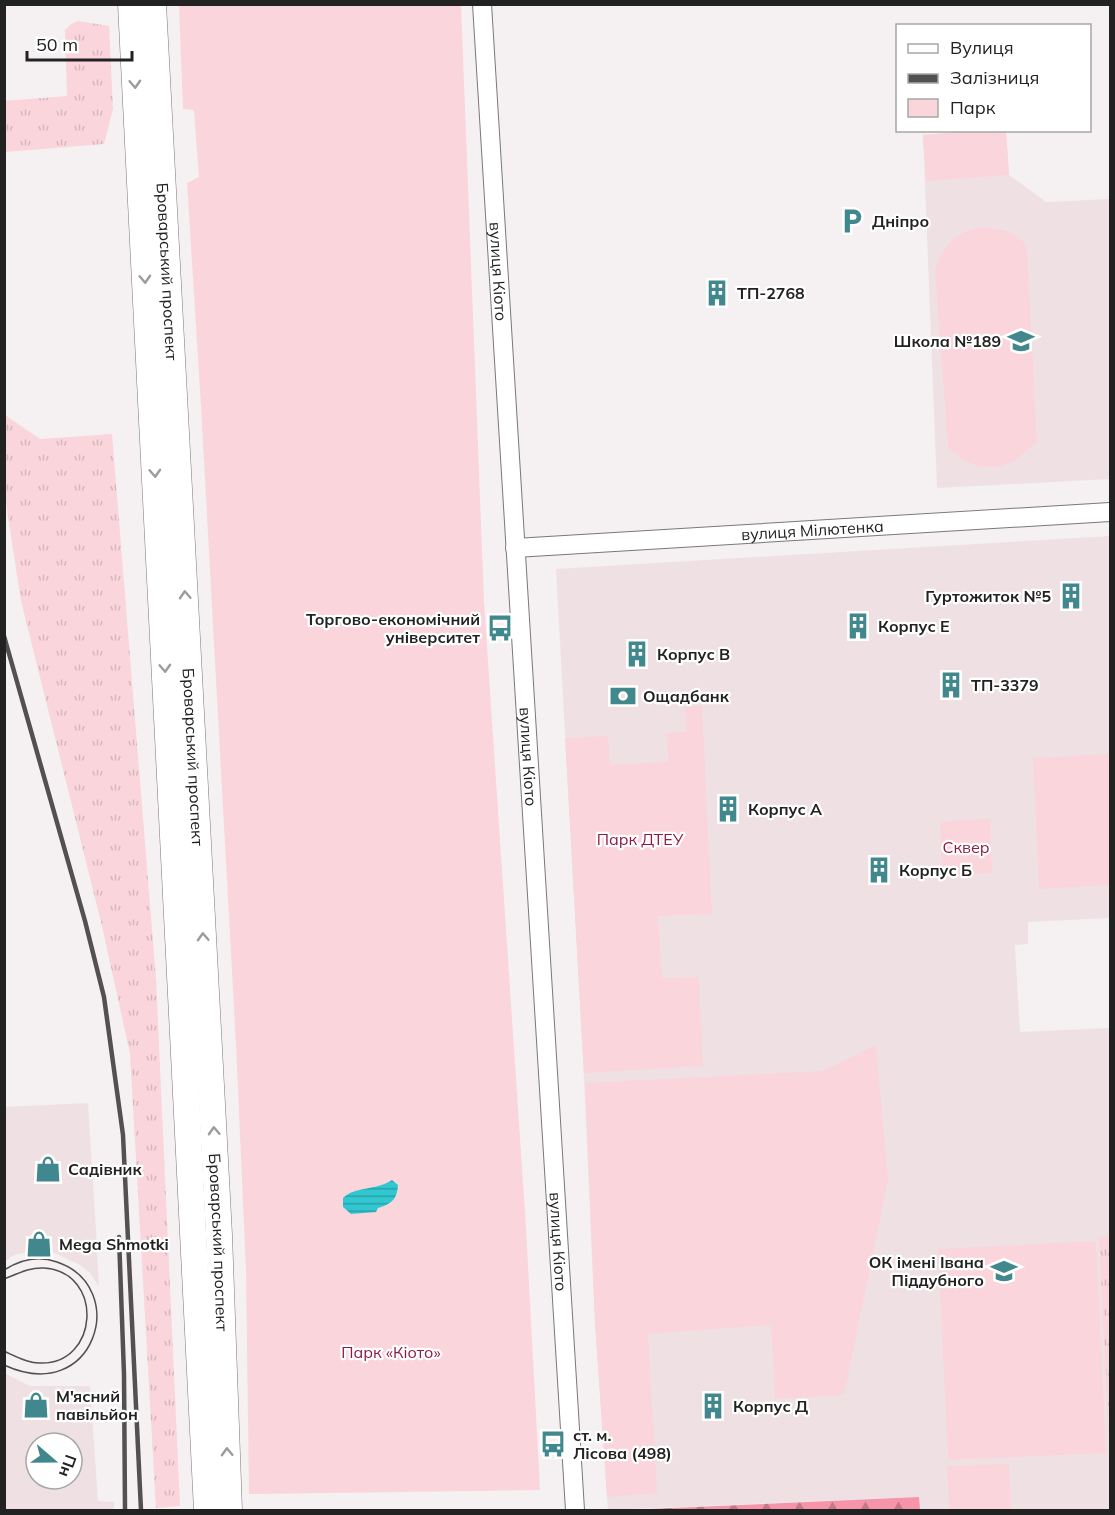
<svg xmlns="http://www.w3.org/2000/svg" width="1115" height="1515" viewBox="0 0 1115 1515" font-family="Mulish,sans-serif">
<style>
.built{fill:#efe1e3;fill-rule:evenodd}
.grass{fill:url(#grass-tufts)}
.forest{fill:url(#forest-firs)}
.park{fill:#fad5dc;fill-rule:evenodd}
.water{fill:url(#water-rules)}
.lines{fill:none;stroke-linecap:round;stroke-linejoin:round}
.minor-casing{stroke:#7c7778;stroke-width:20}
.highway-casing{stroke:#7c7778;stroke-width:27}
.minor{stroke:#fff;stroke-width:18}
.highway{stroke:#fff;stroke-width:26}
.tram{stroke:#525050;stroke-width:1.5}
.rail{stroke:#525050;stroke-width:4.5}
.oneway{stroke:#9c9c9c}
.labels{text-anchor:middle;stroke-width:4.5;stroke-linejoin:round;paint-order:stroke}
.poi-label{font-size:16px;font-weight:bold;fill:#232222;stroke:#fff;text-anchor:start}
.street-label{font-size:16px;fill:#232222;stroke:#fff}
.park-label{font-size:16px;fill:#8d1c45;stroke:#fff}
</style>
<defs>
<pattern id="grass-tufts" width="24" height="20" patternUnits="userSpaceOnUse" patternTransform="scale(1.5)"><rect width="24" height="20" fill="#fad5dc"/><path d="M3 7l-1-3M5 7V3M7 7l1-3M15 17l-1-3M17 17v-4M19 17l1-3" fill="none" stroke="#d6b7bc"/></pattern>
<pattern id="forest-firs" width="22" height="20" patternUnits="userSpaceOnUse" patternTransform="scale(1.5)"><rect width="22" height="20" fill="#f594ab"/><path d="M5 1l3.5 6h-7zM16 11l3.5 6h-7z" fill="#c6788b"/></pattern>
<pattern id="water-rules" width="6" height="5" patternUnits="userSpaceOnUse" patternTransform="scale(1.5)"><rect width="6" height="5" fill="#31c7d0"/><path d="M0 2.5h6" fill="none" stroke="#29a1a8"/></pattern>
</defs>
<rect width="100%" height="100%" fill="#f5f0f1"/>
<path class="built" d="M985 131H1006L1009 175 1046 202 1110 199V479L937 488 923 135Z
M1110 536V918L1028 922V944L1015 945 1020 1032 1110 1028V1510H920L918 1497 608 1510 595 1323 584 1078 556 569Z
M88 1103 96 1231 99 1287 90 1273 80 1265 55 1253 35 1250 14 1255 5 1261V1107Z
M4 1373 30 1386H90L98 1501 114 1502V1510H5ZM36 1443H72V1479H36Z"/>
<path class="grass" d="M78 21 109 26 113 109 104 144 5 152V101L67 96 65 30 71 24Z
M5 415 40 439 112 434 156 979 180 1506 156 1508 130 1054 102 926 21 601 5 497Z
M1110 1236V1456L1099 1237Z"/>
<path class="forest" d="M919 1497 920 1510H626Z"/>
<path class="park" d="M179 5H461L484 602 526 1228 540 1490 249 1494 246 1270 236 1044 201 406 187 183 199 177 194 110 183 109ZM382 1187 391 1204 351 1214 343 1198C353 1188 369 1190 382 1187Z
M985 130 1006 131 1009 175 926 181 923 135Z
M983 227C1002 229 1016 231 1027 247L1037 442C1028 449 1020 458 1010 463 987 474 964 464 948 447L935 271C942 246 956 230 983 227Z
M702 706 712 914 658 916 662 978 699 977 703 1066 584 1073 565 738 608 736 610 765 668 762 667 733 686 732 685 707Z
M1110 754V885L1039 889 1033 758Z
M990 819 992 873 942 875 940 821Z
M876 1045 888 1180 844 1395 775 1399 771 1325 648 1334 657 1493 607 1497 595 1323 585 1083 823 1071Z
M1096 1241 1106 1453 948 1460 938 1249Z
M1009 1464 1011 1510H949L947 1466Z"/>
<path class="water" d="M392 1180 398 1185C397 1199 392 1204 378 1208L376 1212 351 1214 343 1207V1198C355 1186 375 1191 392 1180Z"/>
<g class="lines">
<g class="minor-casing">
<g id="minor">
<path id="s1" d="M482 4 575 1510"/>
<path id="s2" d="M515 548 1110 512"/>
</g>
</g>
<g class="highway-casing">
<g id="highway">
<path d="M131 4 207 1510"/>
<path id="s3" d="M153 4 219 1235 229 1510"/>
</g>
</g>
<use href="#minor" class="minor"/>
<use href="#highway" class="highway"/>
<path class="tram" d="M4 1270C21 1259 38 1255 57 1262 131 1287 95 1407 4 1365
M4 1279C17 1274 30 1267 44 1268 105 1272 99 1366 39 1363 27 1363 15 1356 4 1351"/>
<path class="rail" d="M4 636 85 921 104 997 123 1135 141 1510
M119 1237 124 1374 125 1510"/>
</g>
<defs><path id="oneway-chevron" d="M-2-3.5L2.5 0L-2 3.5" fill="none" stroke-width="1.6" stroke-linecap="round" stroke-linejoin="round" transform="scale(1.5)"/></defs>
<g class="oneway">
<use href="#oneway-chevron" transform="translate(135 84) rotate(87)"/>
<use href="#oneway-chevron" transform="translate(145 279) rotate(87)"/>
<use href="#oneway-chevron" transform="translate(155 473) rotate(87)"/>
<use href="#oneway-chevron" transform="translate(185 595) rotate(-93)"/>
<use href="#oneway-chevron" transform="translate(165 668) rotate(87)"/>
<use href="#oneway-chevron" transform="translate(203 937) rotate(-93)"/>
<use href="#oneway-chevron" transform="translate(214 1131) rotate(-93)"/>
<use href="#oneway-chevron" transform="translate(227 1452) rotate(-92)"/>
</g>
<defs>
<g id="parking-bare" transform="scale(2.07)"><path d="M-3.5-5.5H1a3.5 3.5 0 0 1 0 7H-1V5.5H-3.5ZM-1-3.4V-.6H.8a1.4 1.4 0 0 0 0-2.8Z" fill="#40888d" stroke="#fff" stroke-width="2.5" paint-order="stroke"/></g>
<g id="building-bare" transform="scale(2.07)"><path d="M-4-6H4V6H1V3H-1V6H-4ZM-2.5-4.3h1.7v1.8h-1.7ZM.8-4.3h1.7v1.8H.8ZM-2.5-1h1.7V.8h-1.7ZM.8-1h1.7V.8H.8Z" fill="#40888d" stroke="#fff" stroke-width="2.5" paint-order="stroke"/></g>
<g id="school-bare" transform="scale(2.07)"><path d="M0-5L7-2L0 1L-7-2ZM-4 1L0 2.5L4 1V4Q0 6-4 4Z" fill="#40888d" stroke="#fff" stroke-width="2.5" paint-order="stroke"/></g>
<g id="bus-bare" transform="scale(2.07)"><path d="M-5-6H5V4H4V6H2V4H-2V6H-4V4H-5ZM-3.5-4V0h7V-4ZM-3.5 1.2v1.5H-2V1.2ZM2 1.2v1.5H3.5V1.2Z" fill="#40888d" stroke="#fff" stroke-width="2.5" paint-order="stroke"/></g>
<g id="bank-bare" transform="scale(2.07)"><path d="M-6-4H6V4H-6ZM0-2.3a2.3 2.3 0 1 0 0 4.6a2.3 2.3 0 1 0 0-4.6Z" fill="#40888d" stroke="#fff" stroke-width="2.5" paint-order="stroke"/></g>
<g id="shop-bare" transform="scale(2.07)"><path d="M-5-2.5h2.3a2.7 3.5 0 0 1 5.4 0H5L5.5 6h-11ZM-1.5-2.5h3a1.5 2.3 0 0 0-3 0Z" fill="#40888d" stroke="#fff" stroke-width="2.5" paint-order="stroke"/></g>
<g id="university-bare" transform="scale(2.07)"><path d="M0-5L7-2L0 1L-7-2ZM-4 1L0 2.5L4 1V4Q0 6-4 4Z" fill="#40888d" stroke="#fff" stroke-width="2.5" paint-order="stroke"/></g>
</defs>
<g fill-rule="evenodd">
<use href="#parking-bare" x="852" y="221"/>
<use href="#building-bare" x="717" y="293"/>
<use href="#school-bare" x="1021" y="341"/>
<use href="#building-bare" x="1071" y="596"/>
<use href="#building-bare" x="858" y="626"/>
<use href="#bus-bare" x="500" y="628"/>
<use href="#building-bare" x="637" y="654"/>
<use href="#building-bare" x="951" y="685"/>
<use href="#bank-bare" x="623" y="696"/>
<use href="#building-bare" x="728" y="809"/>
<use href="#building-bare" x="879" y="870"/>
<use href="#shop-bare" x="48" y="1169"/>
<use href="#shop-bare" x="39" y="1244"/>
<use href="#university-bare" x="1004" y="1271"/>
<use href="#shop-bare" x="36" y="1405"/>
<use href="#building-bare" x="713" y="1406"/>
<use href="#bus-bare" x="553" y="1444"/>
</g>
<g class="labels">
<g class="poi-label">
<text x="872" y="227">Дніпро</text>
<text x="737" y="299">ТП-2768</text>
<text x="1001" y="347" text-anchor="end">Школа №189</text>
<text x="1051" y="602" text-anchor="end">Гуртожиток №5</text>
<text x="480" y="625" text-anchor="end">Торгово-економічний<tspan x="480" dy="18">університет</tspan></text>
<text x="878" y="632">Корпус Е</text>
<text x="657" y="660">Корпус В</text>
<text x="971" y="691">ТП-3379</text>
<text x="643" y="702">Ощадбанк</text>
<text x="748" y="815">Корпус А</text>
<text x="899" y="876">Корпус Б</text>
<text x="68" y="1175">Садівник</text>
<text x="59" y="1250">Mega Shmotki</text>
<text x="984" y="1268" text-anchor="end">ОК імені Івана<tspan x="984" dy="18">Піддубного</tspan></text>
<text x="56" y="1402">М'ясний<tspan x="56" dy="18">павільйон</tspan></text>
<text x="733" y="1412">Корпус Д</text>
<text x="573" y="1441">ст. м.<tspan x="573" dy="18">Лісова (498)</tspan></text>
</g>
<g class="street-label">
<text dy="6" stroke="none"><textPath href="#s3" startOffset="268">Броварський проспект</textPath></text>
<text dy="6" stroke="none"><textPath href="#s1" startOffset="268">вулиця Кіото</textPath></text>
<text dy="6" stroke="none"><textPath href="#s2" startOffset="298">вулиця Мілютенка</textPath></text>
<text dy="6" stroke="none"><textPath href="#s3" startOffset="754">Броварський проспект</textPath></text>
<text dy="6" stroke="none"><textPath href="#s1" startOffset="754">вулиця Кіото</textPath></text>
<text dy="6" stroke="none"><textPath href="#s3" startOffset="1240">Броварський проспект</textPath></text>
<text dy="6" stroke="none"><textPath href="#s1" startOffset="1240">вулиця Кіото</textPath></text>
</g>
<g class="park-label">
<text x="640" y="845">Парк ДТЕУ</text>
<text x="966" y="853">Сквер</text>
<text x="391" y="1358">Парк «Кіото»</text>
</g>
</g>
<rect width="1115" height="1515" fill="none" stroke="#232222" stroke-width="12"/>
<rect x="896" y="24" width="195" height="108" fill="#ffffff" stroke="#a7a7a7" stroke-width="1.5"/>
<rect x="908" y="44" width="30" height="9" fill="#ffffff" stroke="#a7a7a7" stroke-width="1.5"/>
<text x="950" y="54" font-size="18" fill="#232222">Вулиця</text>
<rect x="908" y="74" width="30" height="9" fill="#525050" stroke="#a7a7a7" stroke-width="1.5"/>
<text x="950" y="84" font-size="18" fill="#232222">Залізниця</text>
<rect x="908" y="99" width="30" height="18" fill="#fad5dc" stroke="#a7a7a7" stroke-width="1.5"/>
<text x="950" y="114" font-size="18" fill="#232222">Парк</text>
<g transform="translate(54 1461) rotate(110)"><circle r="28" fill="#ffffff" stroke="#a7a7a7" stroke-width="1.5"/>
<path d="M0-4.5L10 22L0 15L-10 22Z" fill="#40888d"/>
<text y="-9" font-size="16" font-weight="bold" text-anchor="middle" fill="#232222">Пн</text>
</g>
<path d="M27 51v9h105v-9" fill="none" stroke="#232222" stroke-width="3"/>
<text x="36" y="51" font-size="18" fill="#232222" stroke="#ffffff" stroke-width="4.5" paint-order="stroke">50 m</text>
</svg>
